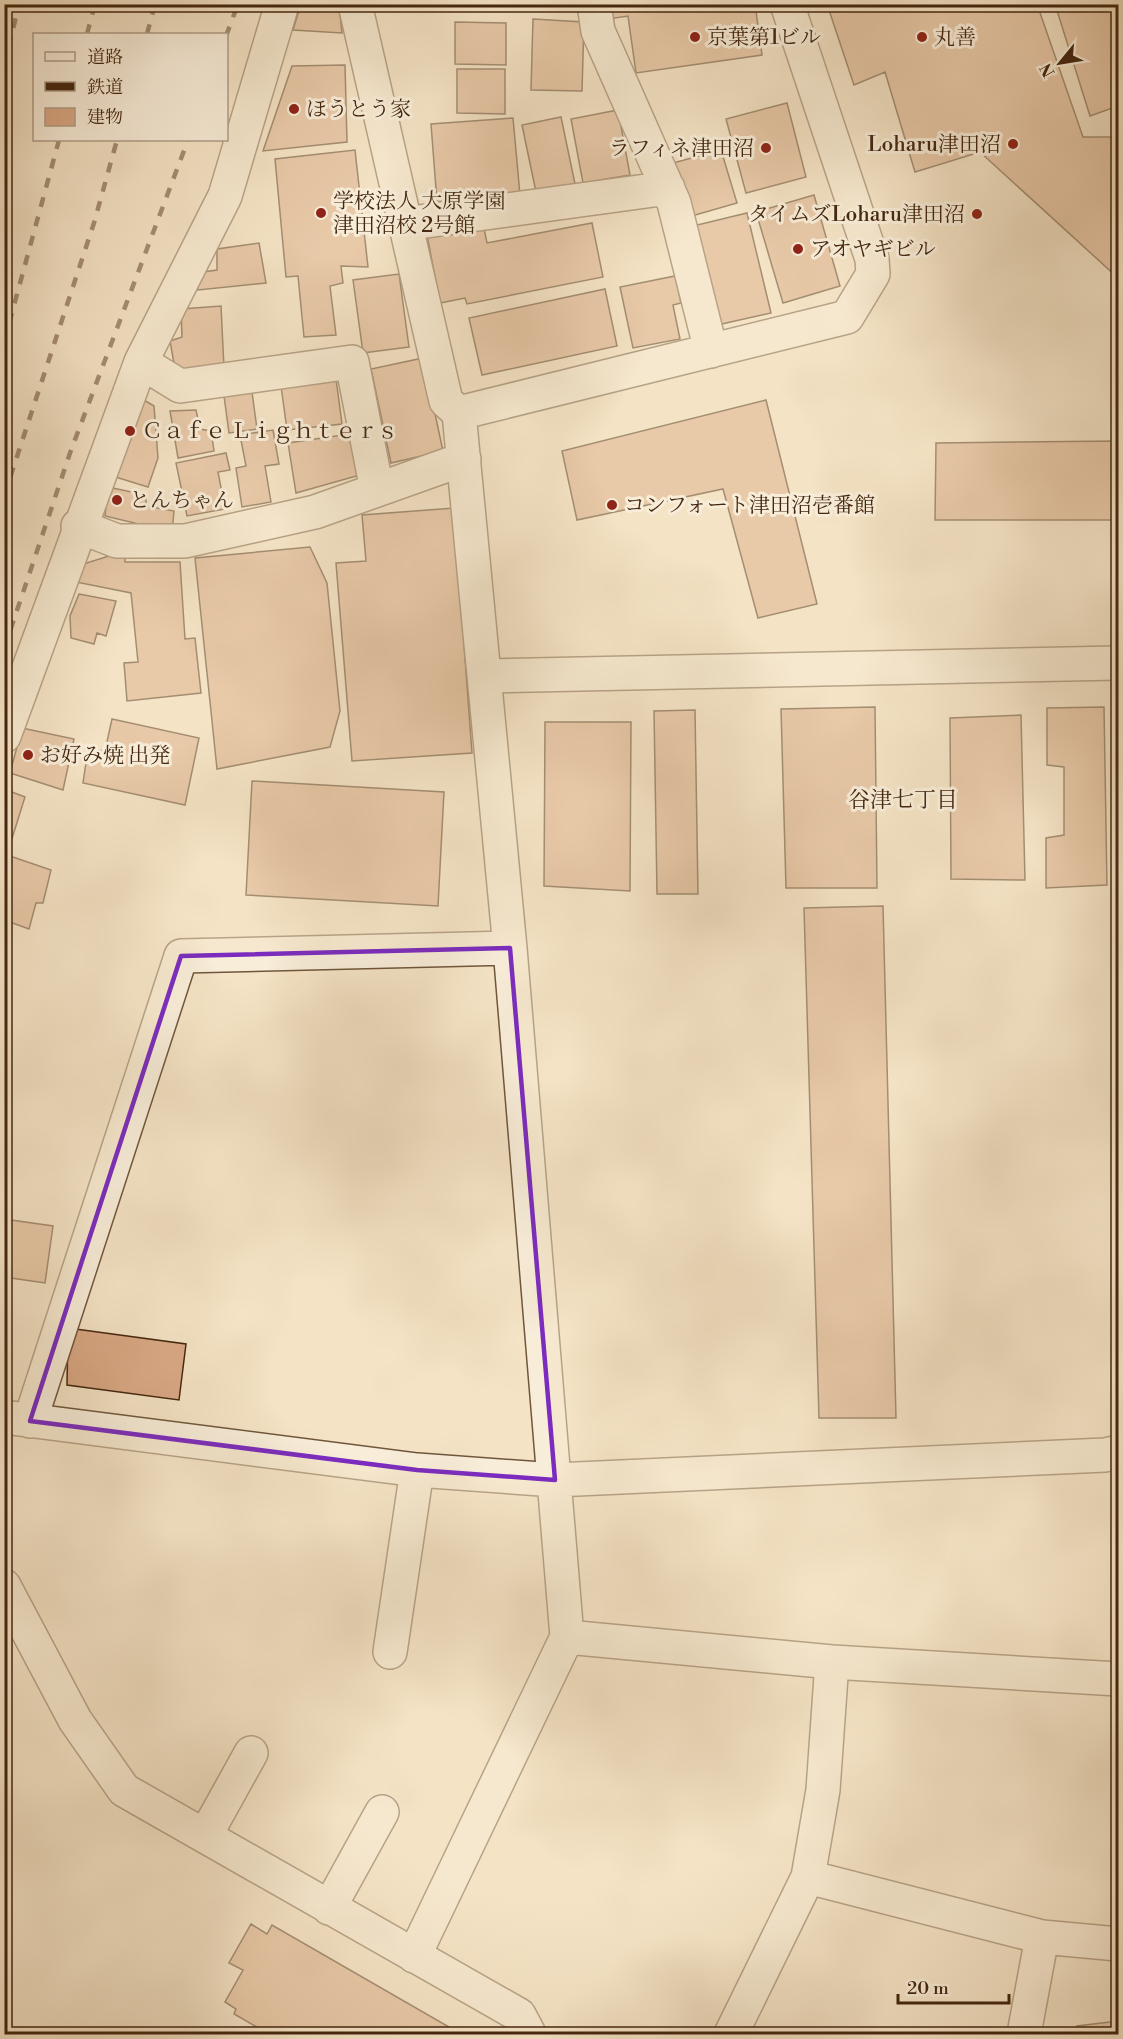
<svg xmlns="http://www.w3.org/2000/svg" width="1123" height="2039" viewBox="0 0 1123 2039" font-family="'Libre Bodoni','Noto Serif JP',serif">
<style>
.building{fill:#daa885;stroke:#44270f;stroke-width:1.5}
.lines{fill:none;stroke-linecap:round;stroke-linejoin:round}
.minor-casing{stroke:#70563c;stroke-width:36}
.minor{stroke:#f8edd9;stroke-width:33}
.rail{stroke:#44270f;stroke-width:4.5;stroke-dasharray:10 10;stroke-linecap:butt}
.marked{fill:none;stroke:#7b2cbf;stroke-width:4.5;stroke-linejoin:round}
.poi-dot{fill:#8f2418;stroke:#f8edd9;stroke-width:2}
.labels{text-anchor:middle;stroke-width:6;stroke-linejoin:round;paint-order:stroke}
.poi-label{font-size:21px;fill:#44270f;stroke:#f8edd9;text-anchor:start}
.neighbourhood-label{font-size:22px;fill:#44270f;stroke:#f8edd9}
</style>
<rect width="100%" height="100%" fill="#f4e3c5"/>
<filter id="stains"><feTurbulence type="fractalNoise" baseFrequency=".00333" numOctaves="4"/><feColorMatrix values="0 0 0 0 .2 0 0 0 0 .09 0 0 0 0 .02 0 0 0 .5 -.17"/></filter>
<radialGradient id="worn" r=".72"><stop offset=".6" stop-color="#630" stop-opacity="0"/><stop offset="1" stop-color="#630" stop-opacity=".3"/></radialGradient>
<path class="building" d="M301 4H339L342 33 293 30Z
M606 4H755L762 55 636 73 628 16 608 19Z
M827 4H1037L1083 137H1118V278L980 152 915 172 885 72 854 85Z
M1055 4H1118V106L1090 116Z
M533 19 584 22 582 91 531 90Z
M455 22 506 23V65L455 64Z
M345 65 347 142 263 151 292 66Z
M457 69H505V114L457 113Z
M787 103 806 177 746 193 726 119Z
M618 110 630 175 583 183 571 119Z
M561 117 575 184 536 192 522 125Z
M513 118 520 195 437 202 431 124Z
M355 150 368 267 341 266 343 283 330 286 336 335 304 337 298 276 286 277 275 159Z
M721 150 737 203 688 217 673 163Z
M814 195 840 286 783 303 756 212Z
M747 213 771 313 717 325 693 226Z
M592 223 603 277 467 304 465 298 440 303 427 235 483 224 487 243Z
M259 243 266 283 198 290 196 273 217 270V249Z
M399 274 409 347 363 353 353 280Z
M675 276 681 303 673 305 680 339 633 348 620 287Z
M605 289 617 346 482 375 469 318Z
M221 306 224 368 175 369 170 341 182 337 181 309Z
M423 358 443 451 391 463 371 369Z
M336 379 342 424 287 430 281 386Z
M252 392 257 429 229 433 224 396Z
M139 397 154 406 158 458 148 487 109 475Z
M766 400 817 604 758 618 723 489 577 520 562 451Z
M196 410 200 429 211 431 214 451 178 458 170 411Z
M273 430 279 464 265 466 271 502 242 507 236 468 246 466 240 435Z
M356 433 360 475 296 493 288 443Z
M1118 441V520H935L936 443Z
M226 453 230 470 218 472 225 509 187 516 176 463Z
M108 487 146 495V506L174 511 172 532 105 516Z
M454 508 472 753 352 761 336 563 366 561 362 515Z
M310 547 327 583 340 711 330 747 217 769 195 558Z
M125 551V562H180L185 639 195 638 201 693 127 701 124 663 138 662 131 593 76 582 80 565Z
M79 594 116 601 106 636 97 633 94 644 71 638 70 616Z
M875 707 877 888H786L781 709Z
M1104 707 1107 885 1046 888V838L1064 835V767L1047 765V708Z
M695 710 698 894H657L654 711Z
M1021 715 1025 880 951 879 950 718Z
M112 719 199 738 185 805 83 783 88 749 105 751Z
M545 722H631L630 891 544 886Z
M22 728 74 739 63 790 10 773Z
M252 781 444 792 438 906 246 895Z
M4 789 25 797 10 845 4 843Z
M4 854 51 870 43 903H36L29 929 4 920Z
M883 906 896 1418H819L804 908Z
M4 1219 53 1226 45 1283 4 1277Z
M68 1328 186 1344 179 1400 67 1385Z
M251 1924 267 1934 272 1925 456 2031 454 2034H269L234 2014 236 2009 225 2002 243 1970 229 1963Z
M1118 2021V2034H1078L1077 2026Z"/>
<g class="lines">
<g class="minor-casing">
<path id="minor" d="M355 4 446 401 459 413 510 948 567 1637 414 1956
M594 4 598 31 674 203 711 351
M404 224 668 188
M141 362 180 386 352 362 377 490
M459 413 847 317 873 274 872 259 787 4
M78 526 117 541H185L315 512 464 459
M486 676 1118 663
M4 736 141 362 225 196 282 4
M4 1417 417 1470 555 1480 1105 1455 1118 1452
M30 1421 181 956 510 948
M4 1586 75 1720 124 1790 519 2015 529 2034
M567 1637 832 1662 1118 1679
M390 1652 417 1470
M205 1836 251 1753
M808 1877 1042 1937 1118 1944
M329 1908 382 1812
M731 2034 808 1877 823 1790 832 1662
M1024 2034 1042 1937"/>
</g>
<use href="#minor" class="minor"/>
<path class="rail" d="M87 34 95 4
M147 34 155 4
M226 36 238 4
M4 67 19 4
M4 342 59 140
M4 496 94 223 117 140
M4 649 70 453 188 140"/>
</g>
<path d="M0 0H1123V2039H0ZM510 948 555 1480 417 1470 30 1421 181 956Z" fill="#f4e3c5" fill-opacity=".55" fill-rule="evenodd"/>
<path class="marked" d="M510 948 555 1480 417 1470 30 1421 181 956Z"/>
<g class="poi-dot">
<circle cx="695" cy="37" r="6"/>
<circle cx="922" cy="37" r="6"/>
<circle cx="294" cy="109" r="6"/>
<circle cx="1013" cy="144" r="6"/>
<circle cx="766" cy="148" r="6"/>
<circle cx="321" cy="213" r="6"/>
<circle cx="977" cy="214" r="6"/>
<circle cx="798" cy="249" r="6"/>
<circle cx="130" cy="431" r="6"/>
<circle cx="117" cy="500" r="6"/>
<circle cx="612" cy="505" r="6"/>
<circle cx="28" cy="755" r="6"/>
</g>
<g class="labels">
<g class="poi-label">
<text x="707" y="44">京葉第1ビル</text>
<text x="934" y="44">丸善</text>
<text x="306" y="116">ほうとう家</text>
<text x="1001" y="151" text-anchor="end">Loharu津田沼</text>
<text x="754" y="155" text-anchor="end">ラフィネ津田沼</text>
<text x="333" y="208">学校法人 大原学園<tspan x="333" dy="24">津田沼校 2号館</tspan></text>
<text x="965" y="221" text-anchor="end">タイムズLoharu津田沼</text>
<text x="810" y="256">アオヤギビル</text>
<text x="142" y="438">Ｃａｆｅ Ｌｉｇｈｔｅｒｓ</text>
<text x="129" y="507">とんちゃん</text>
<text x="624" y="512">コンフォート津田沼壱番館</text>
<text x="40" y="762">お好み焼 出発</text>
</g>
<g class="neighbourhood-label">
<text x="903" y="807">谷津七丁目</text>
</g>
</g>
<rect width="1123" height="2039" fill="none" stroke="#f4e3c5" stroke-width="24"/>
<rect x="6" y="6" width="1111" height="2027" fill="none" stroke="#44270f" stroke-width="3"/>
<rect x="12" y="12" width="1099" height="2015" fill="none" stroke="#44270f" stroke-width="1.5"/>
<rect x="33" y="33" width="195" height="108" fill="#f8edd9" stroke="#b09e88" stroke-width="1.5"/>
<rect x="45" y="52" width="30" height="9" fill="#f8edd9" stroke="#b09e88" stroke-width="1.5"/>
<text x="87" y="63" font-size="18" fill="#44270f">道路</text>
<rect x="45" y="82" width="30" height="9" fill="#44270f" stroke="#b09e88" stroke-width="1.5"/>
<text x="87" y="93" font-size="18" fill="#44270f">鉄道</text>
<rect x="45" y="108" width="30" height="18" fill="#daa885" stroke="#b09e88" stroke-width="1.5"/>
<text x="87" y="123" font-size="18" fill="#44270f">建物</text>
<g transform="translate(1060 63) rotate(240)" stroke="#f8edd9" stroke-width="4.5" paint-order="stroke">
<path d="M0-4.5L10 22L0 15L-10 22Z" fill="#44270f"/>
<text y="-9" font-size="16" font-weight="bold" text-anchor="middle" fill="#44270f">N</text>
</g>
<path d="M898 1994v9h111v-9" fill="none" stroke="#44270f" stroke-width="3"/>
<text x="907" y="1994" font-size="18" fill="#44270f" stroke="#f8edd9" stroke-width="4.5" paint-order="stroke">20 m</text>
<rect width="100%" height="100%" filter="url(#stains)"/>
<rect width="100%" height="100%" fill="url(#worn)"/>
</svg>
